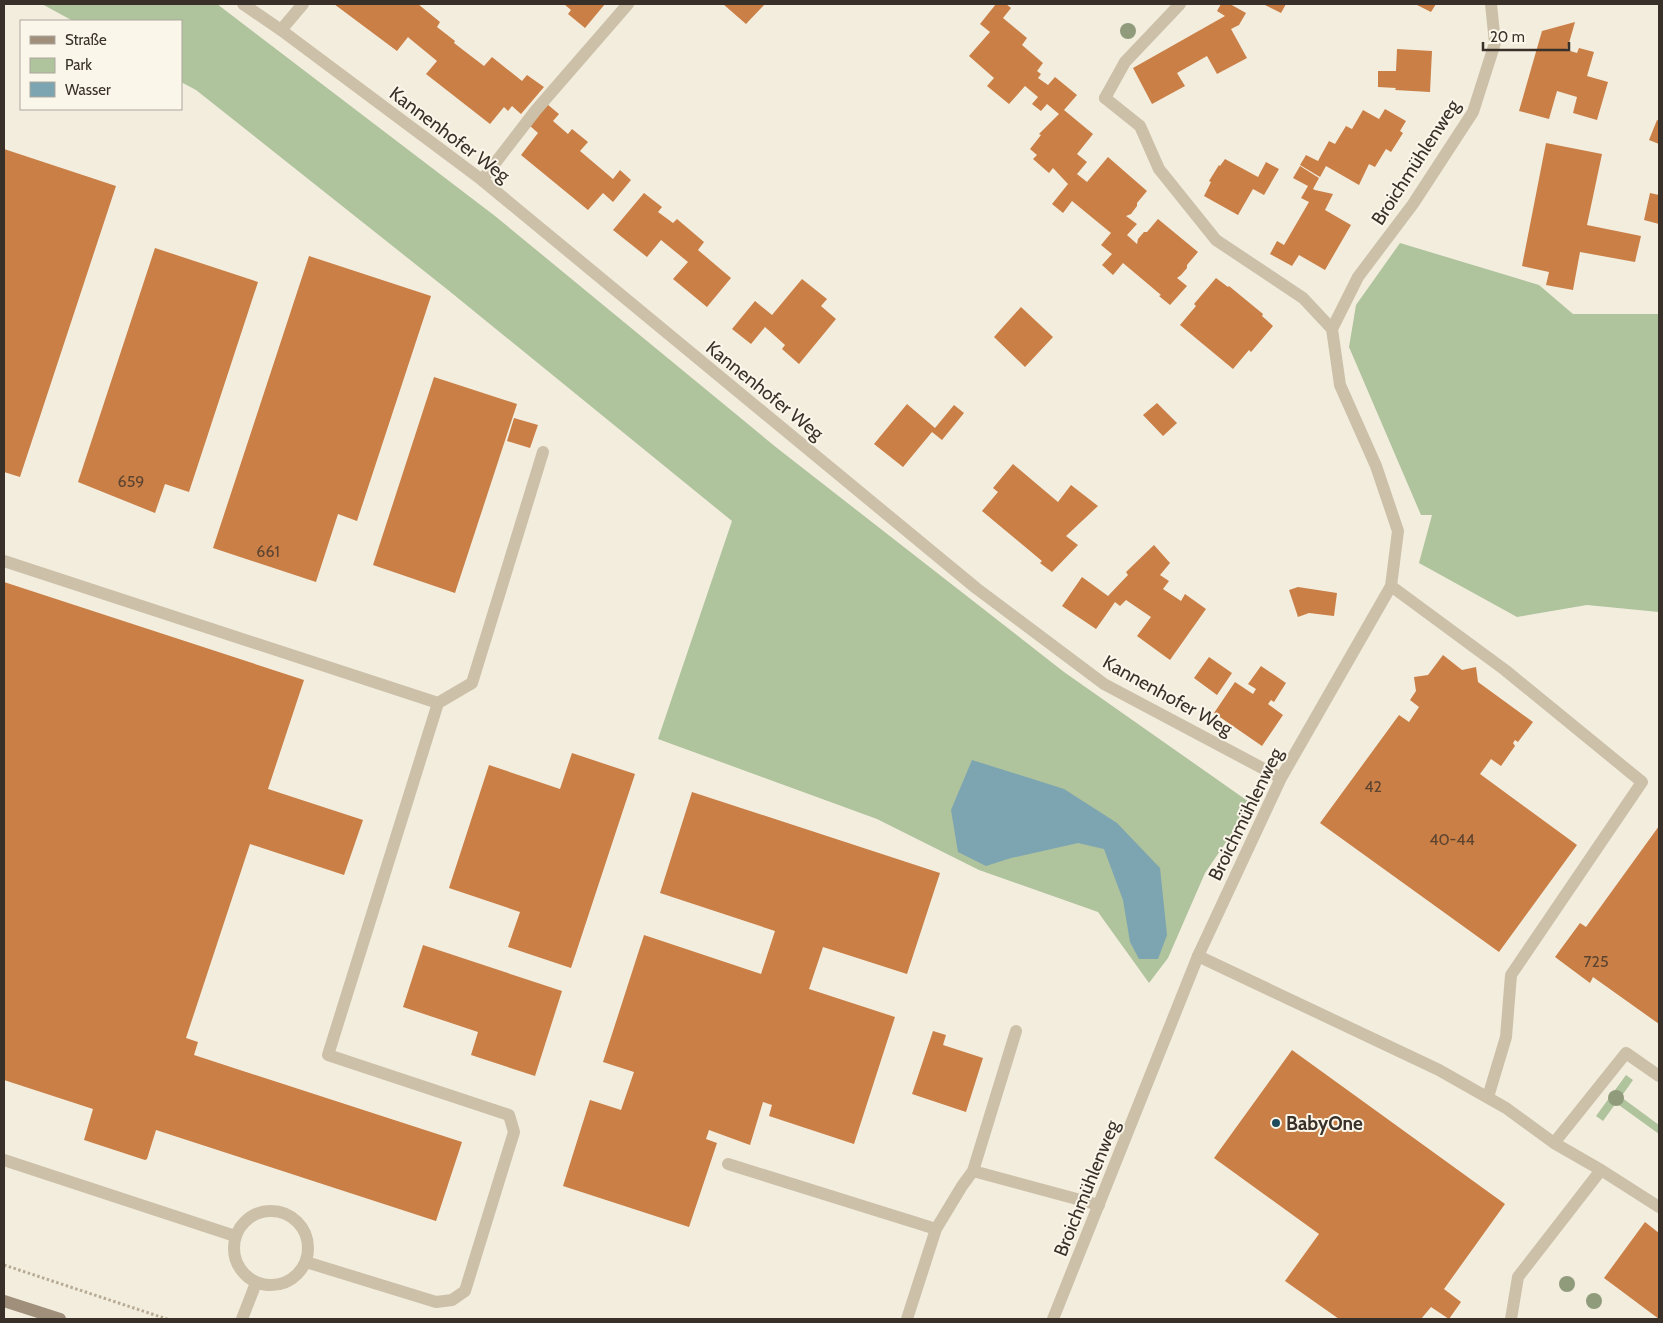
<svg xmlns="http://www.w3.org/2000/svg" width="1663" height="1323" viewBox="0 0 1663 1323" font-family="Cabin,sans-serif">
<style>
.green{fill:#afc39d}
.water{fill:#7ca4b1}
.building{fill:#c97f46}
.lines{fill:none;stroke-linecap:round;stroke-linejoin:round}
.path{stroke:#b8aa93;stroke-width:3;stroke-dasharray:2.5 2.5;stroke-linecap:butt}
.lane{stroke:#ccc0a9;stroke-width:12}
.street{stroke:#ccc0a9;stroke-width:12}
.secondary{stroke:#a08f7a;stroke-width:12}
.tree{fill:#909b7c}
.poi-dot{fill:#1d4b5c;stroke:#faf6ea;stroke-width:2}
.labels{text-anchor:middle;stroke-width:4;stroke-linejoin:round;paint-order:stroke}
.number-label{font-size:16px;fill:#5d4430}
.street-label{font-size:19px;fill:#393129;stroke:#faf6ea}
.poi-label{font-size:19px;font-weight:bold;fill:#393129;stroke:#faf6ea;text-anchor:start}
</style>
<rect width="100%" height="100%" fill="#f3edde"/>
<path class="green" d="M42 4H217L495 216 777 448 1064 672 1252 804 1205 873 1168 958 1149 983 1098 912 979 870 877 819 658 739 732 521 448 290 196 90 181 82V21H73Z
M1400 243 1539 285 1573 314H1659V612L1587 605 1517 617 1419 563 1432 515H1421L1349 347 1356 305Z
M1626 1075 1633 1080 1621 1097 1659 1125V1134L1616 1103 1603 1121 1596 1116Z"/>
<path class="water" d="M972 760 1064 789 1117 823 1160 868 1167 935 1158 959H1139L1130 942 1123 900 1104 849 1078 843 1011 858 986 866 958 852 951 810Z"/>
<path class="building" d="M334 4H418L440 22 437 27 455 41 454 43 484 66 492 57 522 81 527 75 544 87 521 114 512 106 508 111 504 107 490 124 426 74 437 61 409 38 408 37 397 51Z
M564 4H605L585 28 568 14 571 10Z
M723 4H765L746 24Z
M996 4H1006L1011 8 1003 18 1027 38 1022 45 1043 63 1037 71 1041 74 1038 78 1048 85 1055 77 1077 95 1064 110 1093 134 1077 154 1087 162 1077 174 1087 182 1108 157 1147 191 1137 203V206L1131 214 1126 216 1137 224 1127 235 1137 244 1138 239 1144 232H1147L1158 219 1198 252 1187 265V268L1181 275 1177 278 1187 286 1170 305 1159 296 1161 295 1123 263 1113 275 1102 265 1112 254 1101 245 1111 233 1072 201 1063 213 1052 204 1068 184 1053 168 1049 173 1033 159 1037 155 1030 149 1041 135 1039 134 1059 114 1047 104 1041 111 1032 104 1038 97 1025 86 1009 104 987 86 994 78 969 56 990 32 980 24Z
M1221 4H1230L1246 13 1239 25 1231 29 1247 58 1217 74 1207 56 1177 73 1185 86 1152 104 1133 68 1225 16 1217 11Z
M1263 4H1286L1281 13Z
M1415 4H1436L1431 12Z
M1575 22 1567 50 1577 53 1579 48 1594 52 1587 76 1608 82 1597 120 1573 113 1577 97 1557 91 1549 119 1519 111 1542 31Z
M1397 49 1432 51 1430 92 1395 90 1396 88 1378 87V71H1396Z
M547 104 559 114 553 121 568 134 572 129 588 142 580 151 613 179 620 170 631 180 613 202 603 193 588 210 521 155 538 133 529 125Z
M1385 109 1406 121 1400 131 1403 133 1391 152 1386 149 1375 167 1369 164 1359 185 1326 166 1320 177 1300 165 1306 155 1318 161 1329 141 1335 144 1346 126 1352 129 1363 110 1379 119Z
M1657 120 1659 121V144L1649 140Z
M1546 143 1602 154 1587 225 1641 236 1635 262 1580 252 1573 290 1546 285 1549 272 1522 266Z
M4 149 116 186 20 477 4 472Z
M1225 159 1258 177 1266 162 1279 169 1264 195 1253 189 1238 215 1204 196 1211 182 1209 181 1219 165 1220 166Z
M1300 166 1319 178 1313 189 1315 190 1333 194 1325 210 1351 225 1325 270 1299 255 1292 266 1270 254 1277 241 1284 245 1309 202 1301 198 1308 186 1293 178Z
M644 193 662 207 658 212 673 223 677 219 704 242 698 250 731 278 707 307 673 279 688 262 661 240 647 257 613 230Z
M1650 193 1659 195V224L1644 220Z
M155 248 258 282 189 492 165 484 155 513 78 482Z
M309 256 431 296 357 521 338 514 316 582 213 548Z
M1216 278 1228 287 1229 286 1263 314 1262 316 1273 326 1251 352 1249 350 1233 369 1180 325 1196 306 1194 304Z
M802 279 827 299 821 306 836 319 799 364 782 349 785 345 765 327 751 344 732 329 755 301 772 315Z
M1021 307 1053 337 1025 367 994 337Z
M434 377 517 404 455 593 373 565Z
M1157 403 1177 423 1163 436 1143 415Z
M907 404 935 428 954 405 964 413 942 440 932 432 903 467 874 444Z
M514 418 538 425 530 448 507 441Z
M1013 464 1058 502 1071 485 1098 506 1066 536 1078 545 1052 572 1040 563 1042 561 982 511 998 492 993 488Z
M1154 545 1170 563 1160 575 1169 581 1163 589 1181 601 1185 594 1206 609 1170 660 1137 636 1151 617 1126 600 1120 606 1115 602 1096 629 1062 606 1082 577 1108 596 1128 575 1126 572Z
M4 582 304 680 268 789 363 820 344 875 250 844 186 1038 198 1042 194 1055 462 1142 436 1221 156 1130 147 1159 145 1160 84 1140 93 1109 4 1080Z
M1298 587 1337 593 1334 616 1309 613 1298 617 1289 590Z
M1443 655 1462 670 1476 667 1478 682 1533 722 1518 742 1515 740 1513 743 1515 746 1501 766 1491 759 1480 774 1577 845 1499 952 1320 823 1399 715 1409 722 1419 707 1410 700 1416 691 1414 677 1428 675Z
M1209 657 1232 673 1217 695 1194 678Z
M1261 666 1286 683 1274 702 1271 700 1268 704 1283 715 1262 746 1214 713 1235 682 1253 694 1256 689 1248 684Z
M572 753 635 774 571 968 508 947 520 912 449 888 489 765 560 789Z
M692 792 940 873 907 974 823 947 809 989 895 1017 854 1144 769 1116 772 1105 763 1102 750 1145 709 1130 706 1139 717 1143 689 1227 563 1186 590 1100 621 1110 634 1072 603 1062 644 935 761 974 775 931 660 893Z
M1659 826V1024L1593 977 1590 983 1555 957 1580 923 1586 927Z
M423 945 562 991 535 1076 471 1055 478 1032 403 1007Z
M933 1031 946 1035 943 1045 983 1058 966 1112 912 1094Z
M1292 1050 1505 1204 1444 1289 1461 1302 1449 1319 1431 1307 1421 1319H1339L1285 1281 1319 1234 1214 1158Z
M1645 1222 1659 1233V1319L1604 1278Z"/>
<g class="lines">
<path class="path" d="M4 1265 167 1319"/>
<path class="lane" d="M281 30 303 4
M1105 98 1125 62 1180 4
M482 180 536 110 628 4
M4 561 438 703 472 683 543 452
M1391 586 1505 670 1642 782 1511 975 1506 1037 1488 1097
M1198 956 1439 1070 1506 1108 1554 1143 1601 1170 1659 1207
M1554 1143 1626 1053 1659 1076
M4 1160 235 1236
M728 1164 936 1229
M973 1171 1016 1031
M234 1248a37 37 0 1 1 74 0a37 37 0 1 1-74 0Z
M306 1262 436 1302 452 1300 465 1291 514 1132 509 1115 328 1055 438 703
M242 1319 256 1283
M907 1319 936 1229 962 1186 973 1171 1099 1205
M1511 1319 1518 1277 1601 1170"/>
<path class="street" d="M243 4 281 30 482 180 976 588 1104 684 1281 778
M1105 98 1140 126 1159 169 1216 240 1303 298 1332 329
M1053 1319 1198 956 1281 778 1391 586 1398 531 1376 466 1340 385 1332 329 1358 277 1413 204 1473 112 1495 43 1491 4"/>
<path class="secondary" d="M4 1301 60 1319"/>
</g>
<g class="tree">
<circle cx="1128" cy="31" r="8"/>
<circle cx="1616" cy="1098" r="8"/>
<circle cx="1567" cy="1284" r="8"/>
<circle cx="1594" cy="1301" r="8"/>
</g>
<circle class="poi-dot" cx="1276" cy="1123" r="5"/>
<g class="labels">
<g class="number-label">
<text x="131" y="487">659</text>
<text x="268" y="557">661</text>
<text x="1373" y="792">42</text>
<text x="1452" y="845">40-44</text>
<text x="1596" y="967">725</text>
</g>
<g class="street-label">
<text transform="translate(450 134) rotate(37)" y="7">Kannenhofer Weg</text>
<text transform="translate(1415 162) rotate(-57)" y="7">Broichmühlenweg</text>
<text transform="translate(765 390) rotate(39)" y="7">Kannenhofer Weg</text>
<text transform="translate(1168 695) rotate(29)" y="7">Kannenhofer Weg</text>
<text transform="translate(1245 814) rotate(-64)" y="7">Broichmühlenweg</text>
<text transform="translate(1086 1188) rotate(-68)" y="7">Broichmühlenweg</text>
</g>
<g class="poi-label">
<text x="1286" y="1130">BabyOne</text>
</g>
</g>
<rect width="1663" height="1323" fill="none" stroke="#393129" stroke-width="10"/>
<rect x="20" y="20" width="162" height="90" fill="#faf6ea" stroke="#ada79d"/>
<rect x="30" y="36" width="25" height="8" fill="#a08f7a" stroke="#ada79d"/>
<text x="65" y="45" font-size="15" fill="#393129">Straße</text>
<rect x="30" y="58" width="25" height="15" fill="#afc39d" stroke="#ada79d"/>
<text x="65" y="70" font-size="15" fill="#393129">Park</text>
<rect x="30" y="82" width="25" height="15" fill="#7ca4b1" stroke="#ada79d"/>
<text x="65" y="95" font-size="15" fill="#393129">Wasser</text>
<path d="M1483 42v8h86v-8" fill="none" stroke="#393129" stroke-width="2.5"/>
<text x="1490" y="42" font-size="15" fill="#393129" stroke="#faf6ea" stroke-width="4" paint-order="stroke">20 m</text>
</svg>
